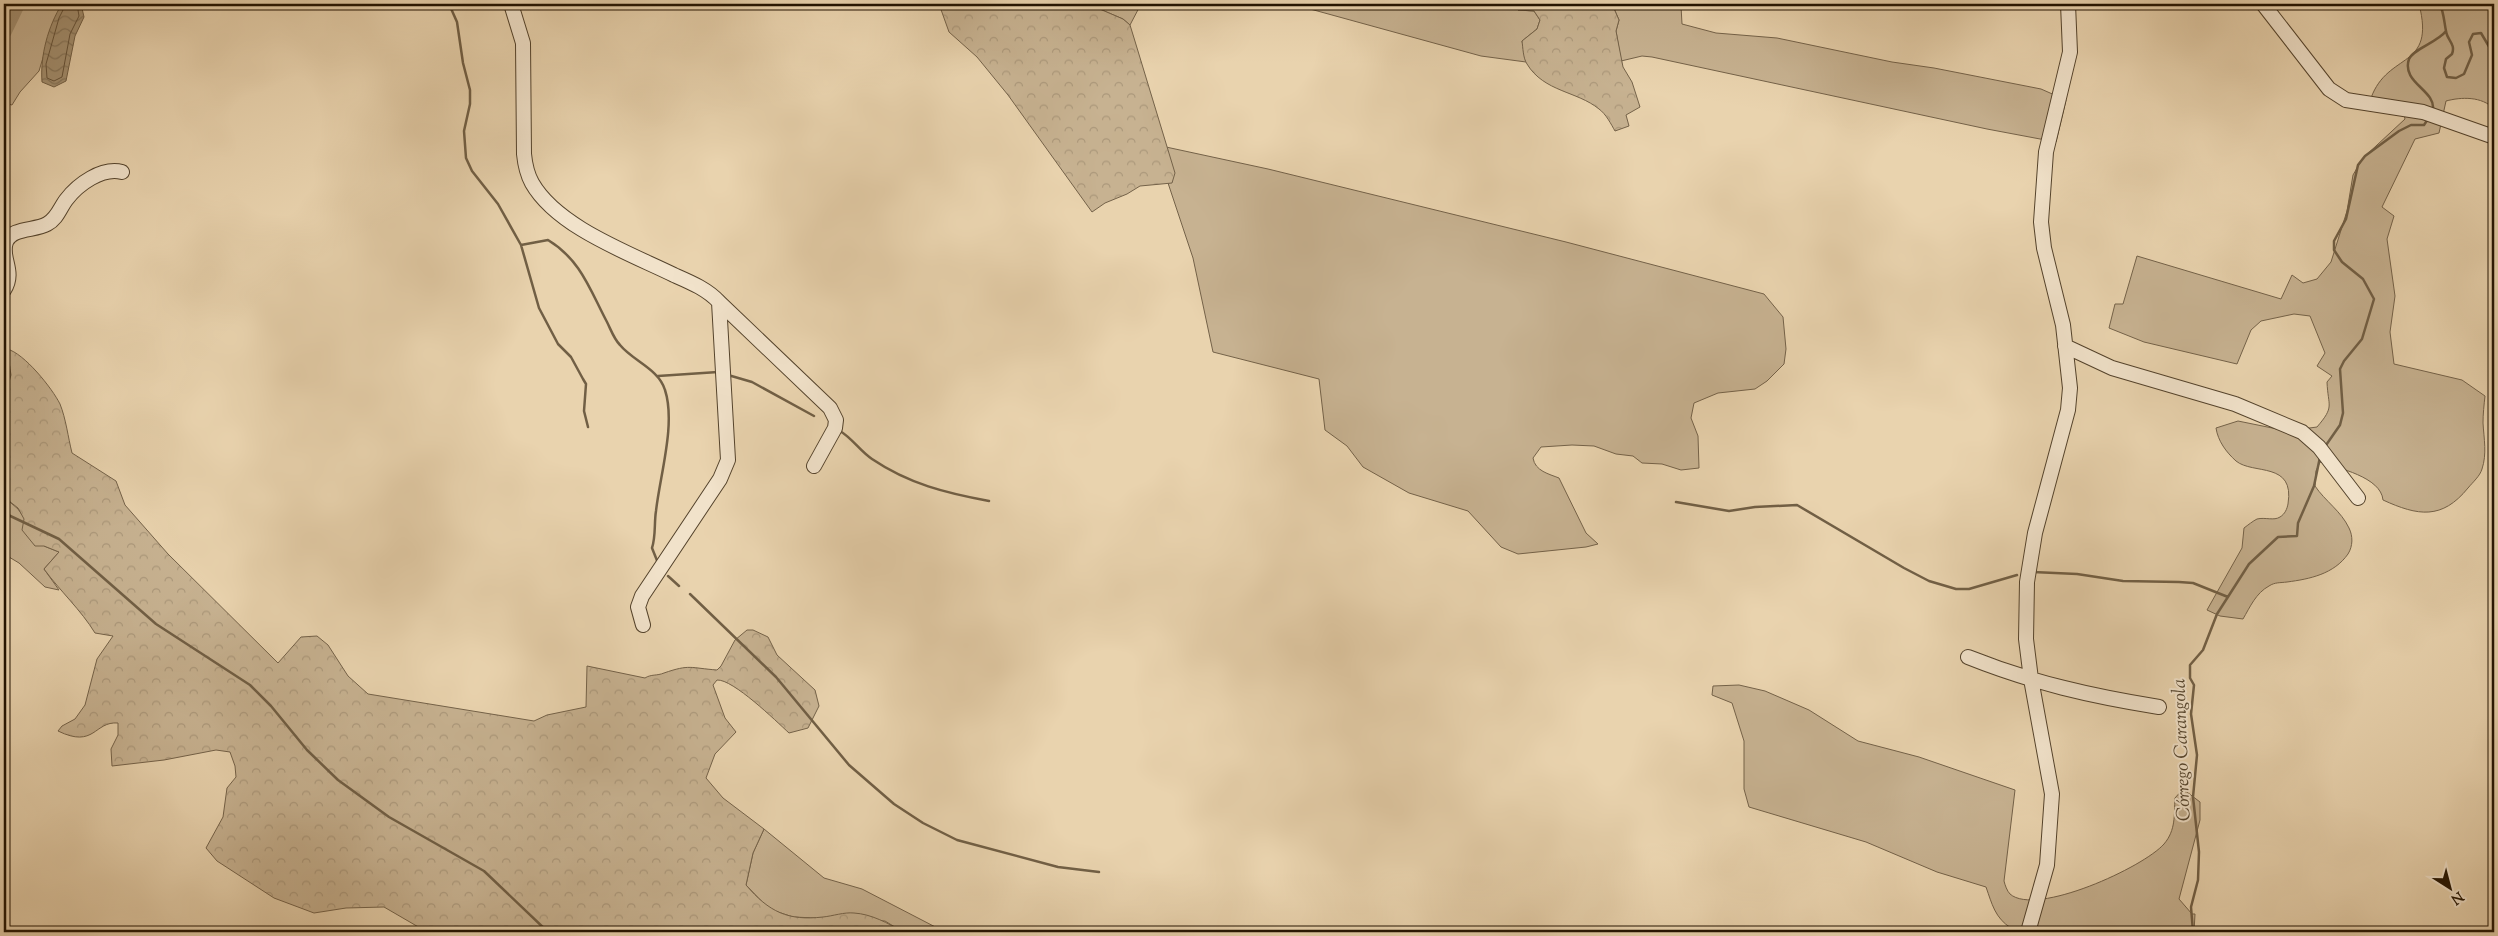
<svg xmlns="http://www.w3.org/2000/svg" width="2498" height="936" viewBox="0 0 2498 936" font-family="'Sorts Mill Goudy',serif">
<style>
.green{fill:#c7b291;stroke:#746249}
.forest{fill:url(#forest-crowns);stroke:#746249}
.water{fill:url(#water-waves);stroke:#715f45}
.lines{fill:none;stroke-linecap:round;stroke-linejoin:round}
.shore{stroke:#64523a;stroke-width:1}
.stream{stroke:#715f45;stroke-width:2.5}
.river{stroke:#a59273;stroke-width:16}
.minor-casing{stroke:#54432c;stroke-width:16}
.minor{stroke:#f1e2ca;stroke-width:14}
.labels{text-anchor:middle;stroke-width:4;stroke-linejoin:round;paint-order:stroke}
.water-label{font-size:19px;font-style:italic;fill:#56462f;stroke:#f1e2ca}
</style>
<defs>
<pattern id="forest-crowns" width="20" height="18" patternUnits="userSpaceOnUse" patternTransform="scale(1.25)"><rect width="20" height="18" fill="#c7b291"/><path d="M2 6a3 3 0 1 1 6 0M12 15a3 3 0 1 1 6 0" fill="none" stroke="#ab987b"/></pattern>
<pattern id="water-waves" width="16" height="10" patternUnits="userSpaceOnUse" patternTransform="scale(1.25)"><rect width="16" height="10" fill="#a59273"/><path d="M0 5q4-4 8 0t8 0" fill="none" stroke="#86765c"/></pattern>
</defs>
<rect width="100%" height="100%" fill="#e9d3ae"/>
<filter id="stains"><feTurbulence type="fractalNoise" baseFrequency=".004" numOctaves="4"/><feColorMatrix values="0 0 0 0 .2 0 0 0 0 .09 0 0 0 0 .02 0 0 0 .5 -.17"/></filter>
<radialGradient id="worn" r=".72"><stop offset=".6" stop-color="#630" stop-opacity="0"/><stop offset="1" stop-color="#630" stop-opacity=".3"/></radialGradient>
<path class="green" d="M4 4H68L55 18 39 71 20 92 12 105 4 103Z
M1088 4H1141L1130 25 1123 19Z
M1292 4H1515L1518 10 1534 11 1540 20 1537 29 1522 41 1526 62 1481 56Z
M1612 4 1631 5 1642 8 1681 6 1682 24 1716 33 1777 38 1892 62 1934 68 2041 89 2066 100 2056 142 1987 129 1652 57 1642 56 1621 61 1616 31 1619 20Z
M2419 4H2494V109C2482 96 2461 97 2446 101L2439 133 2415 139 2382 207 2394 216 2387 239 2395 296 2390 332 2394 364 2462 380 2485 396C2484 405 2483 414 2483 423 2484 439 2487 454 2482 469 2480 476 2473 482 2468 488 2442 520 2418 516 2383 500 2381 477 2338 468 2320 462L2316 471 2315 486C2325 501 2341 511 2349 528 2353 536 2353 546 2348 554 2334 574 2310 579 2287 582 2280 583 2275 582 2269 586 2256 593 2250 607 2243 619L2220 616 2207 610 2242 548 2244 528C2248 525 2253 521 2257 519 2265 517 2274 521 2280 517 2285 514 2287 509 2288 504 2295 461 2253 475 2236 461 2226 452 2218 441 2216 428L2238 421 2287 431 2317 427C2335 406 2328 407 2327 382L2332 376 2317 366 2325 353 2310 316 2294 314 2261 321 2251 330 2237 364 2144 342 2109 328 2115 304H2123L2137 256 2281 299 2292 275 2303 283 2317 279 2331 262 2347 211 2353 175 2363 158 2405 119 2403 111 2371 98C2388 51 2436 70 2419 4Z
M1166 147 1268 169 1566 242 1764 294 1783 317 1786 349 1784 364 1767 381 1755 389 1718 393 1694 403 1691 418 1698 436 1699 468 1681 470 1662 464 1642 463 1633 456 1616 454 1594 446 1572 445 1541 447 1533 458C1535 471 1549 474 1559 478L1586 533 1598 544 1586 547 1518 554 1501 547 1468 511 1409 493 1363 467 1347 446 1325 430 1319 379 1213 352 1193 258 1168 183 1172 182Z
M4 349H7L11 375 4 400Z
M4 497 18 509 44 546 59 552 44 569 59 590 45 587 19 563 4 554Z
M1739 685 1765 691 1809 710 1858 741 1919 757 2015 790 2004 881C2005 885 2007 891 2010 894 2036 917 2144 867 2164 844 2176 830 2174 815 2175 798L2183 789 2200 802V820L2179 899 2192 914H2195L2194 932H2013L2011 928C1995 918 1992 904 1986 887L1937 872 1866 842 1749 807 1744 789V741L1732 703 1712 695 1713 686Z
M764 829 824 878 862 889 945 932H903L885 921 793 917 769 909 746 885 753 853Z"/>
<path class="forest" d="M939 4H1088L1123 19 1130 25 1134 38 1175 173 1172 183 1140 186 1127 194 1105 203 1092 212 1008 95 977 57 949 32Z
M1515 4H1612L1619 20 1616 31 1623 67 1632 82 1640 107 1626 115 1629 126 1615 131C1611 124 1606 114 1599 109 1577 91 1544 92 1527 64 1523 58 1523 48 1522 41L1537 29 1540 20 1534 11 1518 10Z
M1624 4H1690L1642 8Z
M7 349C24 353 52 388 60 404 66 419 68 437 72 453L116 481 125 505 168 554 278 663 301 637 317 636 328 645 348 676 368 694 534 721 547 715 586 707 587 666 645 678C651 674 657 676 664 673 690 664 690 668 717 670L721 666 735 640 747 630H753L768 637 777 655 815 690 819 706 808 728 789 733C776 721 733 679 717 680L713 685 725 718 736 732 715 754 706 778 723 798 764 829 753 853 746 885C769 912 788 921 823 917 833 916 844 912 854 913 871 914 888 923 903 932H427L384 907 346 908 314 913 274 898 217 861 206 848 223 817 227 788 236 777 235 766 230 752 216 750 164 760 112 766 111 749 118 735V723C94 721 95 749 58 731L62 726 75 719 85 705 97 659 113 636 95 633C81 610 60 591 44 569L59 552 44 546H35L22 530 24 519 18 508 4 497V400L11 375Z"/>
<path class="water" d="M62 4H81L84 17 75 36 66 81 54 87 42 82C40 56 48 26 62 4Z"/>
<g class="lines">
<path class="shore" d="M66 4 59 18 46 64 47 78 54 81 62 77 70 34 79 16 77 4"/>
<path class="stream" d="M449 4 457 22 463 63 470 90V104L464 131 466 158 472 171 498 204 521 245 539 308 558 344 571 357 583 379 586 384 584 411 588 427
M2440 4C2444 14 2444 21 2446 31 2447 40 2456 44 2452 54L2446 59 2444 68 2447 77 2456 78 2464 74 2472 55 2469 42 2473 34 2481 33 2494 55
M2433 110C2436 90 2401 83 2409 59 2413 49 2438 42 2446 31
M521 245 548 240C581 260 590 290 607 322 611 330 614 339 620 345 633 361 659 369 665 390 676 424 660 475 656 511 654 523 656 536 652 548L658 563
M728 375 752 382 814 416
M658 376 718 372
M840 431C852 438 860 451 872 459 909 484 946 493 989 501
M2324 448 2340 425 2343 413 2340 369 2344 361 2362 339 2374 299 2363 279 2342 262 2334 250V241L2346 219 2358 165 2365 156 2399 131 2411 125H2424L2428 119
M1676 502 1729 511 1755 507 1797 505 1904 568 1929 581 1956 589H1969L2017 575
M4 513 59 539 156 624 250 685 271 706 307 750 338 780 389 817 484 871 548 932
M2033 572 2077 574 2123 581 2179 582 2193 583 2228 597
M668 576 679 586
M690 594 776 677 849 765 894 804 923 823 957 840 1058 867 1099 872
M2193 932 2191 907 2198 880 2199 852 2193 797 2197 755 2191 714 2194 685 2190 678V665L2203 650 2217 614 2249 564 2278 537 2297 536 2298 523 2314 486 2320 457"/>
<path class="river" d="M4 31 17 4"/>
<g class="minor-casing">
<path id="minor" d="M511 4 523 43 524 154C525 164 527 174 532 183 557 227 629 253 674 275 690 282 707 289 719 302L728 460 720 479 642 596 638 607 643 625
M2263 4 2329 89 2346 100 2423 112 2494 137
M4 290C16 271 0 258 6 242 12 227 35 231 47 224 57 219 60 208 66 200 78 184 102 167 122 172
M719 302 830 408 836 420 835 428 814 466
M2065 346 2112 368 2235 404 2302 432 2319 447 2358 498
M1968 657C2033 683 2091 696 2159 707
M2028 932 2047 865 2052 794 2031 679 2026 639 2027 582 2035 533 2068 410 2070 388 2063 325 2044 248 2041 222 2046 152 2070 52 2068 4"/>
</g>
<use href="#minor" class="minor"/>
</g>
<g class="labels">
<g class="water-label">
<text transform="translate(2180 750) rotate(-92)" y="7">Córrego Carangola</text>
</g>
</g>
<rect width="2498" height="936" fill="none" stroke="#e9d3ae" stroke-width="20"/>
<rect x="5" y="5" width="2488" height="926" fill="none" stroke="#221301" stroke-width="2.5"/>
<rect x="10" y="10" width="2478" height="916" fill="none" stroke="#221301"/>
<g transform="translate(2450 888) rotate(144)" stroke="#f1e2ca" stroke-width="4" paint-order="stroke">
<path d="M0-4L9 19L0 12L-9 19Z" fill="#221301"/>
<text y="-8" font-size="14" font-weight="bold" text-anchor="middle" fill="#221301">N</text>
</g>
<rect width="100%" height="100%" filter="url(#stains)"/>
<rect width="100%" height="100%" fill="url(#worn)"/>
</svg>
